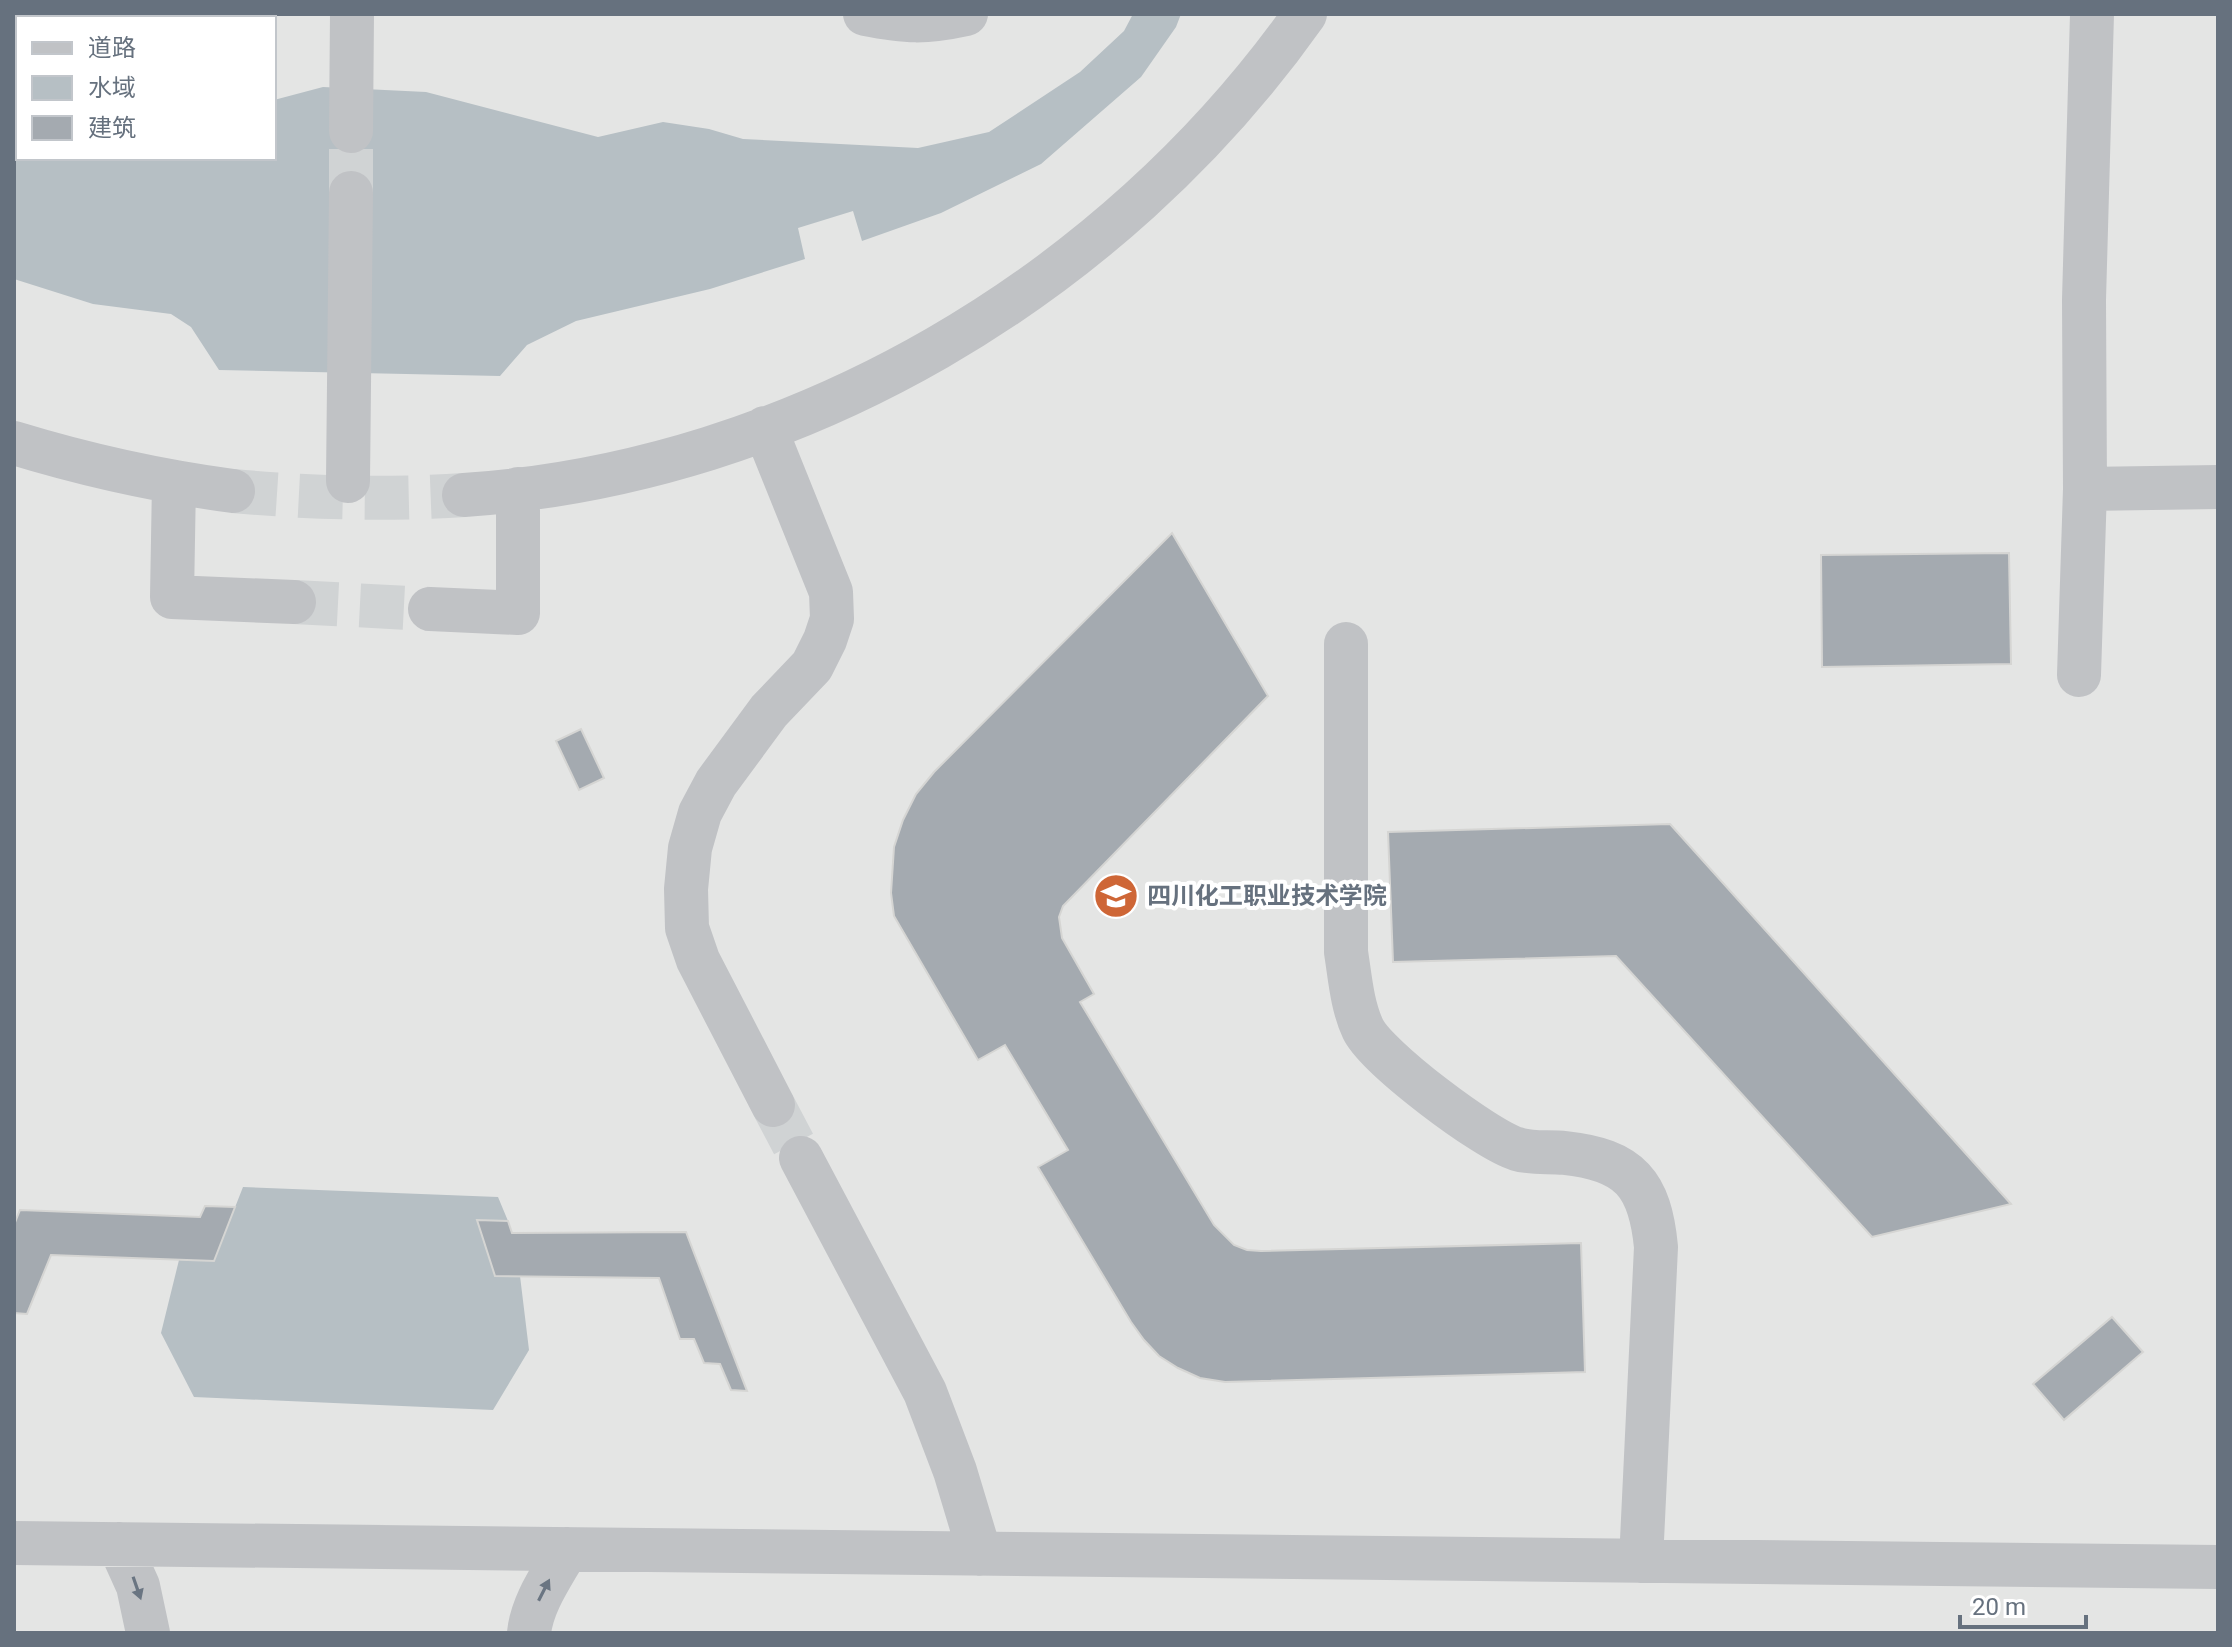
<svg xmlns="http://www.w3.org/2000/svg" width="2232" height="1647" viewBox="0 0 2232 1647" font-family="Roboto,'Noto Sans SC',sans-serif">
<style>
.built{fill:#e4e5e4;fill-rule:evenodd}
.water{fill:#b6bfc4}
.building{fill:#a4aab0;stroke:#d5d5d3;stroke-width:2}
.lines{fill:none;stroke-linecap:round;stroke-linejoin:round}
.minor-tunnel{stroke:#d0d3d4;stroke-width:44;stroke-dasharray:44 22;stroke-linecap:butt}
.minor{stroke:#c0c2c5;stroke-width:44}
.oneway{fill:#6a7582}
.labels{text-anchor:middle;stroke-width:8;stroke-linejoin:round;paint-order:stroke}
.poi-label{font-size:24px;font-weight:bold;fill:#66717e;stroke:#fff;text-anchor:start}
</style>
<rect width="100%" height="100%" fill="#f3f4f0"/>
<path class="built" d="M14 14H2218V1633H14ZM18 18H274V158H18Z"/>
<path class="water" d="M1133 14H1181L1176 27 1141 77 1041 164 941 213 862 241 853 211 798 228 805 259 710 289 576 321 527 345 500 376 219 370 191 327 171 314 93 304 14 279V102L18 103V158H274V100L323 87 426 92 598 137 663 122 709 129 743 139 918 148 989 132 1080 72 1124 31Z
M243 1187 498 1197 508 1221H477L495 1276H520L529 1350 493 1410 194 1397 161 1333 179 1260 214 1261Z"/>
<path class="building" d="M1172 533 1268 696 1063 906 1059 917 1062 938 1094 994 1080 1002 1214 1225 1234 1245 1247 1250 1261 1251 1581 1243 1585 1372 1225 1382 1200 1378 1178 1368 1159 1356 1144 1340 1131 1322 1038 1167 1068 1150 1005 1045 978 1060 894 916 891 893 894 847 903 820 916 794 934 772Z
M2009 553 2011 664 1822 667 1821 555Z
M581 729 604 778 579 790 556 741Z
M1670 824 2011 1204 1872 1237 1616 956 1393 962 1388 832Z
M205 1206 235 1207 214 1261 51 1255 27 1314 14 1313V1225L20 1210 200 1217Z
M477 1220 508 1221 512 1233 686 1232 747 1391 731 1390 720 1364 704 1363 694 1339H680L659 1278 495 1276Z
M2112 1317 2143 1352 2064 1420 2033 1384Z"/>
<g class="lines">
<path class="minor-tunnel" d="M351 193V131
M233 491C311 498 386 500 464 495
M294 602 430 609
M773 1105 801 1158"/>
<path class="minor" d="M865 14C906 22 925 23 966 14
M351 131 352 14
M765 428 831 592 832 619 825 640 812 666 769 711 716 783 700 813 690 848 686 889 687 928 698 960 773 1105
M14 443C86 465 158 481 233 491
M348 481 351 193
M174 482 172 597 294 602
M2085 489 2218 487
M464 495C797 472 1113 286 1305 14
M430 609 518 613V489
M1346 644V952C1350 977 1352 1006 1363 1029 1377 1058 1486 1140 1517 1149 1533 1154 1549 1151 1565 1153 1630 1160 1650 1184 1656 1247L1641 1561
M2079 675 2085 489 2084 300 2092 14
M801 1158 925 1392 955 1471 980 1554
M14 1543 2218 1567
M119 1544 138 1586 148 1633
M529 1633C532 1603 552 1576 567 1549"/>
</g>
<defs><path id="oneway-solid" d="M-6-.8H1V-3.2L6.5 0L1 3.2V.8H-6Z" transform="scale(2)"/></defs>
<g class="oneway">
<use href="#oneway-solid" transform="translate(137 1588) rotate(71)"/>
<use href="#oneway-solid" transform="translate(544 1590) rotate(-63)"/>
</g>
<defs>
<g id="university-disc" transform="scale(2.3)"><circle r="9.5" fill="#ce6636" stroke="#fff"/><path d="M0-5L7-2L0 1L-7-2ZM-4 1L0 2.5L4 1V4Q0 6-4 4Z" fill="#fff"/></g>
</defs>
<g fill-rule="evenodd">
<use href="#university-disc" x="1116" y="896"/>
</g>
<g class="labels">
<g class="poi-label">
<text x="1147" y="904">四川化工职业技术学院</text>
</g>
</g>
<rect width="2232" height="1647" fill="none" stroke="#66717e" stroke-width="32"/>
<rect x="16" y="16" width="260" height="144" fill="#ffffff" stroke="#c2c6cb" stroke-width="2"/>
<rect x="32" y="42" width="40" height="12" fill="#c0c2c5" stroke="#c2c6cb" stroke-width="2"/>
<text x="88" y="56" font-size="24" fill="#66717e">道路</text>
<rect x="32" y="76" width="40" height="24" fill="#b6bfc4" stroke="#c2c6cb" stroke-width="2"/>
<text x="88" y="96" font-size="24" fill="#66717e">水域</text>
<rect x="32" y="116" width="40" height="24" fill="#a4aab0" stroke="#c2c6cb" stroke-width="2"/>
<text x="88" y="136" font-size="24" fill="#66717e">建筑</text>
<path d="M1960 1615v12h126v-12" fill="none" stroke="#66717e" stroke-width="4"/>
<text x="1972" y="1615" font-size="24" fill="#66717e" stroke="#ffffff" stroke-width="6" paint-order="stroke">20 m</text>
</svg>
